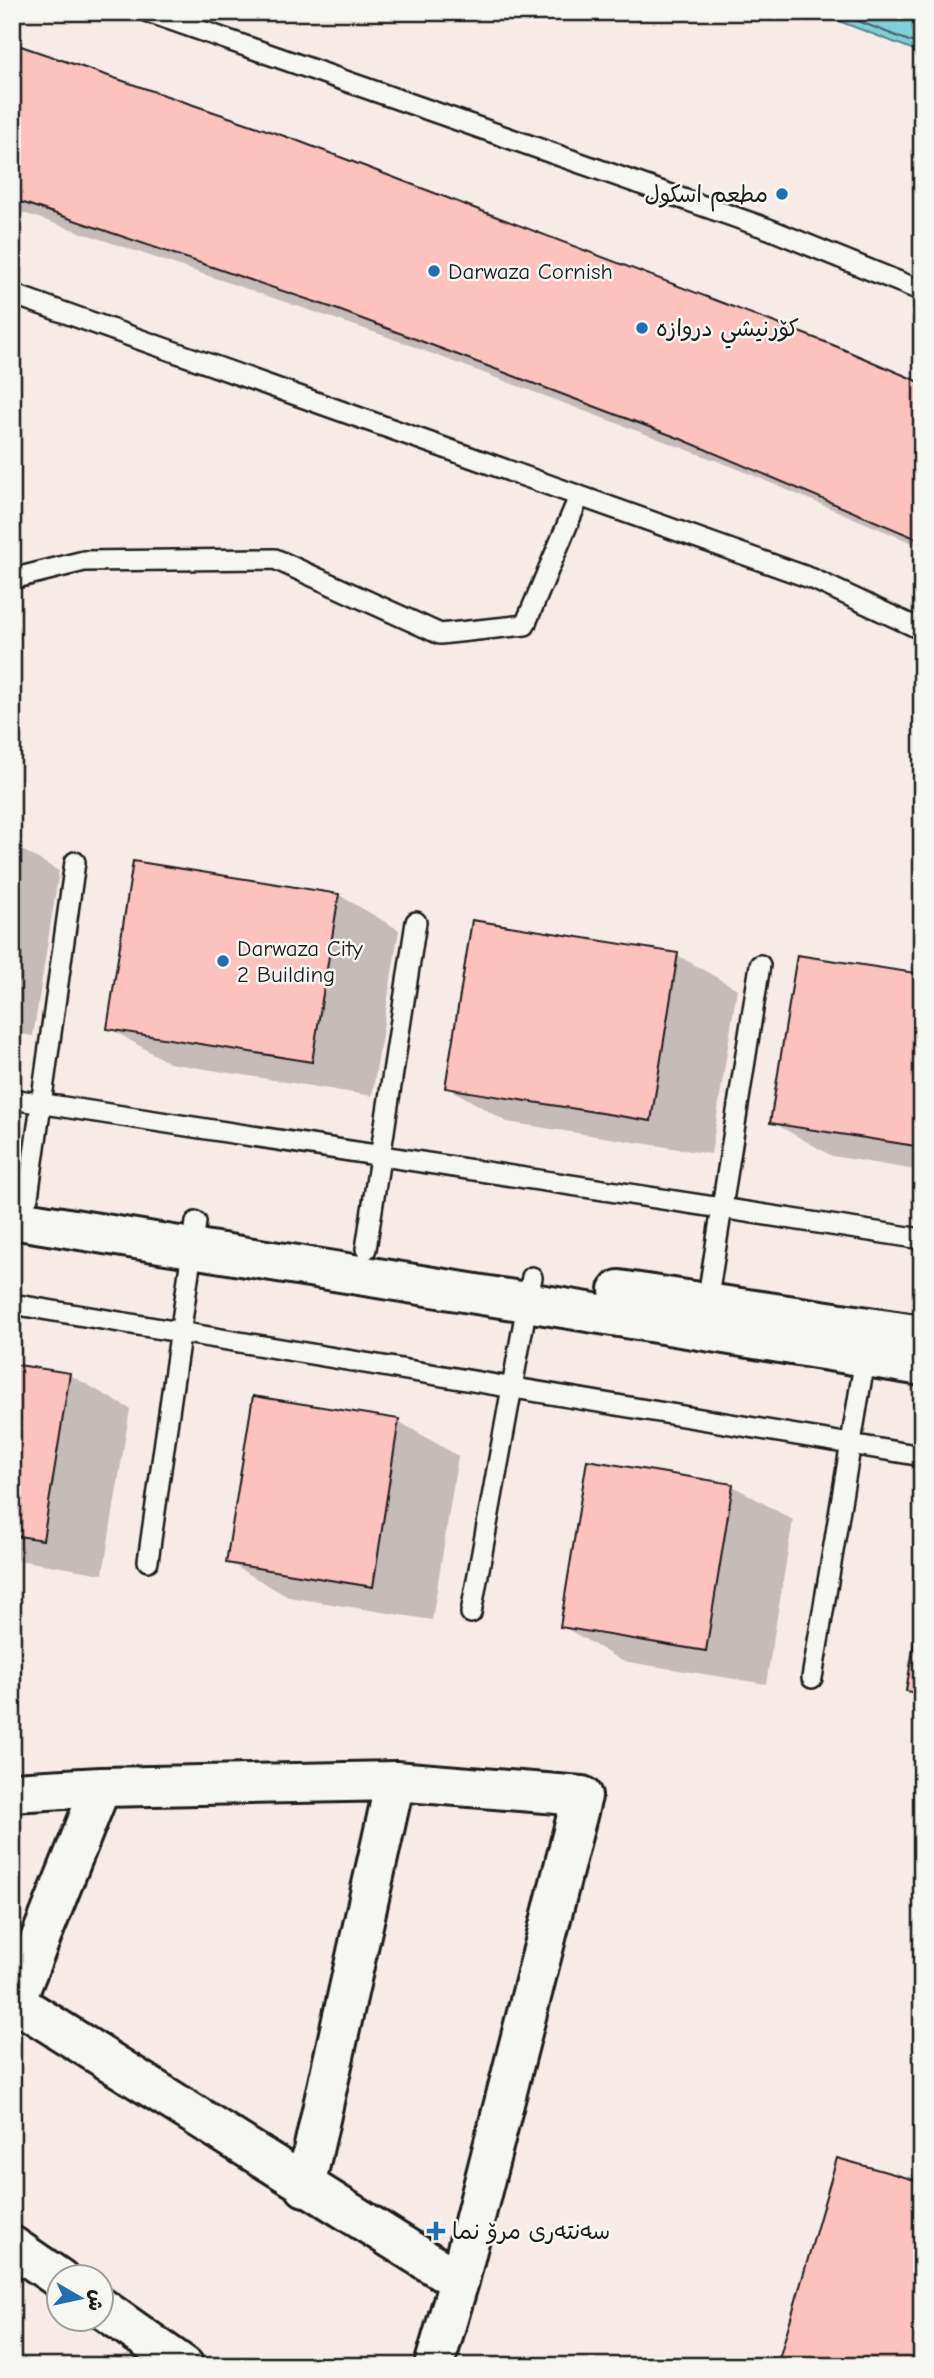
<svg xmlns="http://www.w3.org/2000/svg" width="934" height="2378" viewBox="0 0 934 2378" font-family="'Comic Neue','Playpen Sans Arabic',sans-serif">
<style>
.water{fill:#80d0db;stroke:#58888f;stroke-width:2}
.shadow{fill:#0003}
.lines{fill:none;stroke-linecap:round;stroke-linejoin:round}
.shore{stroke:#446468;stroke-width:2}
.building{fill:#fdc1be;stroke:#1c1c1c;stroke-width:2}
.service-casing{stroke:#1c1c1c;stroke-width:24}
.minor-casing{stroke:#1c1c1c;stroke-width:44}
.service{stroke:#f6f6f2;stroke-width:19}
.minor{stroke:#f6f6f2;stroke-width:38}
.poi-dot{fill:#1f6fb2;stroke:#f6f6f2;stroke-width:2.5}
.labels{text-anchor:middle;stroke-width:5;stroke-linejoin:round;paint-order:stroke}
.poi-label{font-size:23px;fill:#1c1c1c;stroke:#f6f6f2;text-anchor:start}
</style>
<rect width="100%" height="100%" fill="#f7ebe8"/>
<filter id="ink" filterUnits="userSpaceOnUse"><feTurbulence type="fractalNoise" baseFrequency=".0143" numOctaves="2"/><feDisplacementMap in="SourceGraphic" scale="14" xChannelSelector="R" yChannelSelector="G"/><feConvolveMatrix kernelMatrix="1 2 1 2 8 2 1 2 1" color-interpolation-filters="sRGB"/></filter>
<g filter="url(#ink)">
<path class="water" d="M816 12H922V53L831 18Z"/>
<path class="shadow" d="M12 45 922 385V547L733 467 385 336 12 209Z
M12 844 59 871 33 1036 12 1033Z
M339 895 399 930 372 1096 169 1063 109 1028Z
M677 955 737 989 711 1154 507 1122 447 1087Z
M922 976V1171L832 1156 772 1122Z
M12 1366 70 1375 130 1409 103 1574 12 1559Z
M398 1421 458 1456 432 1620 288 1597 228 1562Z
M733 1486 793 1520 766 1684 622 1661 562 1626Z
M922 1605V1698L908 1690Z"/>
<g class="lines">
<path class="shore" d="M835 12 922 46"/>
</g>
<path class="building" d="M12 43 293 139 833 345 922 383V541L681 439 333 308 12 199Z
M133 861 339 894 312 1062 107 1029Z
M472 920 678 953 651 1121 445 1088Z
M797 955 922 974V1147L770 1123Z
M12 1364 70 1373 43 1540 12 1535Z
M253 1396 399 1419 373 1587 226 1563Z
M587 1460 733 1484 706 1651 560 1627Z
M922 1595V1694L906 1691Z
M837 2158 922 2182V2366H777Z"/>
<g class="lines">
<g class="service-casing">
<path id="service" d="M148 12 769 229 922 291
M12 294 813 579 922 630
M12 579 84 561 275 559 440 634 525 625 579 497
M12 1099 922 1239
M28 1197 75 862
M366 1249 416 922
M707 1303 760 965
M12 1304 922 1456
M148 1561 196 1222
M471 1613 532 1277
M812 1678 866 1352"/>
</g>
<g class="minor-casing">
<path id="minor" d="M12 1219 922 1366
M619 1290 922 1335
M12 1792 101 1787 395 1781 582 1796 459 2281 434 2366
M15 2002 459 2281
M12 2010 101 1787
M305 2187 395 1781
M12 2246 60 2279
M102 2308 184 2366"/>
</g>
<use href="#service" class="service"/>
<use href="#minor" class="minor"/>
</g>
</g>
<g class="poi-dot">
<circle cx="782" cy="194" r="7"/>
<circle cx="434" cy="271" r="7"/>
<circle cx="642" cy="328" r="7"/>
<circle cx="223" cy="961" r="7"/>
<path d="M432.5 2220.5h7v7h7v7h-7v7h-7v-7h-7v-7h7z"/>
</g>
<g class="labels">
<g class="poi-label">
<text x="768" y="202" text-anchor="end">مطعم اسكول</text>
<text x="448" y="279">Darwaza Cornish</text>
<text x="656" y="336">کۆرنيشي دروازە</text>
<text x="237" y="956">Darwaza City<tspan x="237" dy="26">2 Building</tspan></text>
<text x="452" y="2239">سەنتەرى مرۆ نما</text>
</g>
</g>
<rect width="934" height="2378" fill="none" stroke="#f6f6f2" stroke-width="42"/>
<rect x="21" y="21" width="892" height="2336" fill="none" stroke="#1c1c1c" stroke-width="2.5" filter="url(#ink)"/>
<g transform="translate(80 2298) rotate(99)"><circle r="33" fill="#f6f6f2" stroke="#9f9f9c" stroke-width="2"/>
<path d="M0-5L12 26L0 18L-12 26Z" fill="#1f6fb2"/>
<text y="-10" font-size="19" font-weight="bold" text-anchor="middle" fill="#1c1c1c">ش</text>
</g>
</svg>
